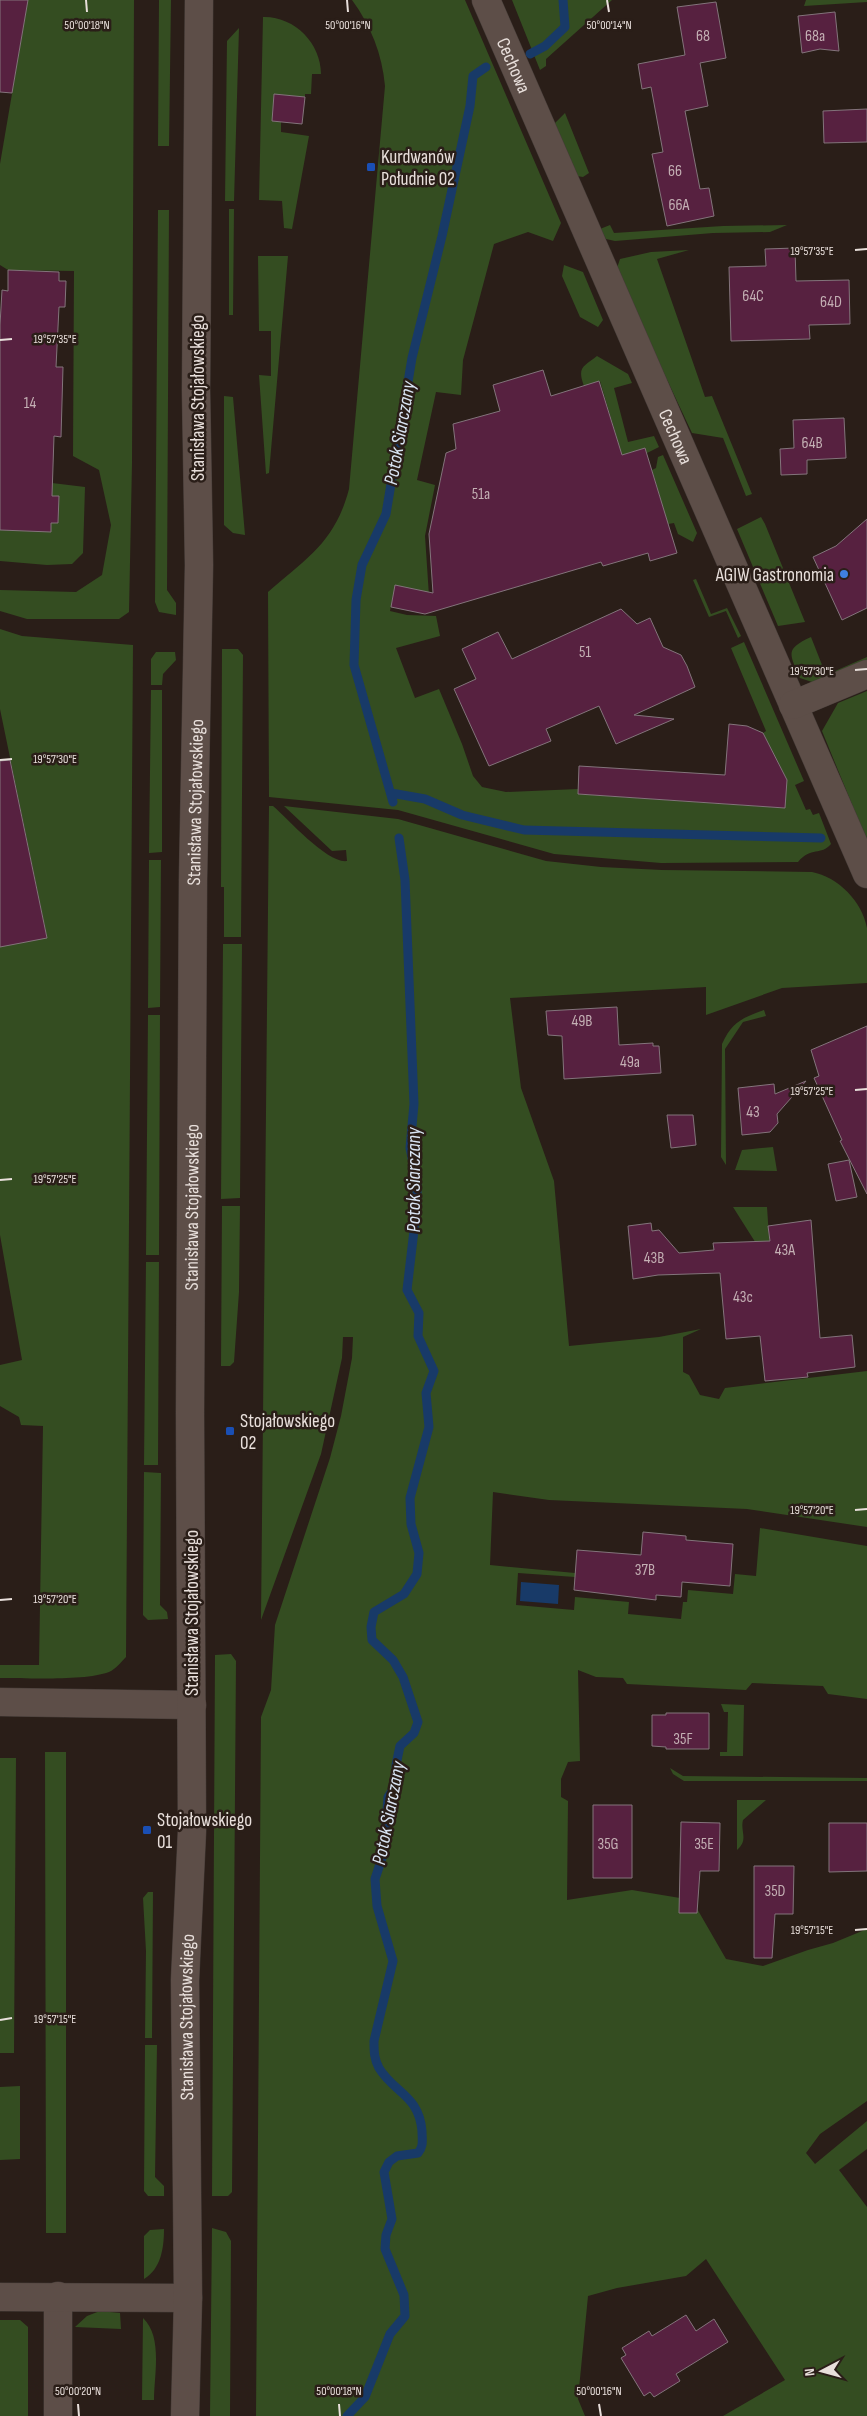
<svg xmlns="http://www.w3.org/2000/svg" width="867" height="2416" viewBox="0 0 867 2416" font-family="'Sofia Sans Condensed',sans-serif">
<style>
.green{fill:#344d21}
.water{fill:#183a68}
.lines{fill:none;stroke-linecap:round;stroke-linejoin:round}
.stream{stroke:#183a68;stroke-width:9}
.building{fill:#572140;stroke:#83747b}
.minor-casing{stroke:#453c38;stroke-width:29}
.minor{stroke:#5d4e48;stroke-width:28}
.ticks{fill:none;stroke:#e8dfdb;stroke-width:2}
.transit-dot{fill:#1a4fb4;stroke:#2a1e18;stroke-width:2}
.shop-dot{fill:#3f7fe0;stroke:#2a1e18;stroke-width:2}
.labels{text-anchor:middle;stroke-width:5;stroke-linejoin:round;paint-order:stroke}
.number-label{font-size:16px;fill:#c4b0b4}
.street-label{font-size:19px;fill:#e8dfdb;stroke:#2a1e18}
.poi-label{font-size:19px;fill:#e8dfdb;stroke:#2a1e18;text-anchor:start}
.water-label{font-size:20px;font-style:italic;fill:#dae5f4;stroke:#2a1e18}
.ticks-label{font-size:12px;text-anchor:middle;fill:#e8dfdb;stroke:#2a1e18;stroke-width:5;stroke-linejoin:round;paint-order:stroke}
</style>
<rect width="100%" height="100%" fill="#2a1e18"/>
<path class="green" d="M28 0H134L132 463 129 612 119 619H27L0 611V590L76 592 102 575 111 525 99 470 73 456 74 271 8 270 0 265V164Z
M159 0H171L169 146H158Z
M352 0H465L561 223 553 241 528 232 494 244 463 360 461 395 436 392 417 480 435 485 425 536 430 611 406 610 395 586 390 611 407 615 436 616 440 636 396 648 415 698 439 689 462 744 473 776 482 787 506 792 578 789V794L784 808 787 780 763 733 766 731 731 648 744 642 804 781 795 785 806 810 810 809 813 815 819 813 831 844C821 856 811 846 798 862L661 863 554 854 398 810 269 797 268 592C308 557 335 542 349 489L385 86C382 54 371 26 352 0Z
M512 0H612L546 59V66L540 70Z
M806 0H867V2L804 6Z
M263 17C294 16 321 43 321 74H312L311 94H305V97L274 95 272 121 281 122V132L309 136 292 229 284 228 282 201 259 200Z
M239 28 234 201H225L227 41Z
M565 113 589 173 583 177 577 176 554 124Z
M229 209H234L233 315H229Z
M158 210H169L167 590 176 603V615L159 612 155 602Z
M610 225 614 233 723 226 787 225 770 232 713 233 615 241 606 239 600 229Z
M689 250 657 259 705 397 712 396 752 494 746 496 723 438 692 433 616 271 620 259 651 252Z
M258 256H288L269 473 266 474 259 375 271 376V331H259Z
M564 265 583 272 603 320 598 327 580 317 562 276Z
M597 356 628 374 632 383 614 388 628 442 654 436 659 447 647 453 645 448 622 455 600 381 584 386C577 367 583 367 597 356Z
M224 396 233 397 245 535 233 533 224 525Z
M663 455 697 533 693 542 678 534 674 523 668 524 652 470 656 468 658 457Z
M52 483 85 487 83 553 72 564 47 565 0 561V509L51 532V522L58 523 59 496 52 498Z
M761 517 765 524 805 622 778 626 737 529Z
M696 579 711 614 727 608 741 636 738 638 726 611 709 617 693 580Z
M0 629 22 636 133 645 126 1657C121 1662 116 1669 109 1672 85 1681 28 1678 0 1678V1665H39L43 1426 21 1425 19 1417 0 1406V1365L22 1360 0 1235V945L47 937 0 709Z
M811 637 826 675 867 657V667L815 683 800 678C789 653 785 649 811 637Z
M222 649H238L243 655 241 937H224V887H221Z
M156 652H175L176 660 163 674 162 685H151V659Z
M151 690H162V852L149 853Z
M867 691V841L822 731 838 703Z
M269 806H273C289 820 328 864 347 861L346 850 332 851 284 806 398 819 546 861 601 867 662 870 812 872C838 877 862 901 867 928 867 945 867 966 867 983L782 988 706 1015V987L510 998 521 1088 554 1181 569 1346 659 1337 701 1329 683 1337V1372L689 1375 700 1395 719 1399 725 1388 867 1371V1527L747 1509 549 1500 493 1492 490 1565 575 1573V1577L518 1573 516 1605 574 1610 575 1597 629 1602 628 1614 681 1619 683 1602H687L688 1590 733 1594 735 1574 756 1576 760 1528 867 1546V1699L828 1694 823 1686 752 1683 746 1690 627 1684 623 1678 596 1677 578 1670 580 1761 568 1762 561 1779V1797L568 1801 567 1900 632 1890 692 1900 726 1959 763 1966 808 1950 833 1943 867 1929V2101L820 2134 806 2153 815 2164 867 2121V2149L839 2170 867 2207V2416H723L785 2380 706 2259 686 2276 617 2288 588 2296 578 2399 585 2416H256L261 1717 271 1690 275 1625 330 1458 341 1416 352 1358 353 1337H343L342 1358 321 1454 261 1620Z
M149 860H161L160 1007 148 1008Z
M223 944H242L240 1198 221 1199Z
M764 1010 766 1016 743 1022 725 1049 726 1165 721 1157 722 1044C732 1022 742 1018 764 1010Z
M148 1015H160L159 1255H146Z
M773 1147 777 1171 735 1170 742 1150Z
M222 1206H240L239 1292 234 1362 230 1366H221Z
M733 1207H767L771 1267Z
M146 1262H159L158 1465H144Z
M144 1472 161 1473 160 1605 167 1612 168 1619 148 1620 143 1615Z
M231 1654 236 1661 232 2192 228 2196H212L215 1655Z
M721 1704 744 1705 743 1756H720V1752H727L728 1712H724Z
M45 1752H66V2233H46Z
M0 1758H16L14 2053H0Z
M670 1768 683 1776 867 1778V1781H684L673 1774Z
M737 1800H766L743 1820C740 1831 749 1840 737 1850Z
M148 1892H153L152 2038H145L146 1951 143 1898Z
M145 2045H157L155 2177 164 2186V2196H148L144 2191Z
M20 2086V2159L0 2160V2087Z
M212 2228 226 2232 231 2241 230 2416H210Z
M164 2229C164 2248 161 2269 144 2279V2236L150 2230Z
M100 2311 120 2313 121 2329 75 2327 87 2316Z
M143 2318C163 2337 154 2375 154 2400H142Z
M0 2320H20L28 2327V2416H0Z"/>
<path class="water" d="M521 1582 559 1585 558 1604 520 1601Z"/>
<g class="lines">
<path class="stream" d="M530 54 545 46 565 27 563 0
M391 793 425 799 462 815 524 830 821 838
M393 802 354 665 356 600 362 565 386 514 412 358 442 236 470 106 473 76 486 67
M347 2416 365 2397 390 2334 405 2316 404 2295 385 2249 386 2235 392 2219 384 2172 389 2162 397 2156 418 2153C424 2146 422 2140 422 2131 419 2095 394 2093 379 2068 374 2059 374 2051 374 2041L393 1961 377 1906 375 1879 384 1852 388 1797 396 1785V1765L400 1746 414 1733 418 1722 403 1677 393 1660 372 1640 371 1627 374 1612 404 1594 417 1574 419 1553 411 1524 410 1498 429 1427 426 1393 434 1371 418 1336 419 1313 407 1290 417 1205V1182L410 1148 414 1104 405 880 399 838"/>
</g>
<path class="building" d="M0 0H28L12 93 0 92Z
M716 2 726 58 700 63 708 106 685 111 700 189 709 188 714 216 667 226 652 154 663 152 651 87 642 89 638 64 685 55 677 7Z
M835 12 839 51 820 49 802 53 798 16Z
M274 94 305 97 302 124 272 121Z
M867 109V142L824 143 823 111Z
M795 248 796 281 849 280 850 324 809 325 810 339 731 341 729 267 766 266 765 249Z
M8 270 59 272V281H66L65 307H59L56 367H63L61 437 54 436 52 496H59L58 523H51V532L0 530V325L2 290 8 291Z
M543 370 551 396 599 381 622 455 645 448 677 553 650 561 648 553 603 566 601 562 425 614 391 607 395 585 433 593 429 534 446 453 456 449 453 424 500 411 493 385Z
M844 418 846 458 807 460V474L781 475 780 449 794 448 793 420Z
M867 519V608L842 620 813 557 836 546Z
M621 609 637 624 650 618 663 647 681 655 687 666 695 687 634 715 674 719 616 744 599 706 546 729 551 741 489 766 454 689 476 679 462 649 498 632 512 659Z
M729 724 747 726 763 733 787 780 785 808 578 794 579 766 725 775Z
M10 760 47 938 0 947V761Z
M617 1007 619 1045 653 1043V1046H659L661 1073 564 1079 562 1036 548 1035 546 1011Z
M867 1026V1194L840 1141 842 1140 814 1078 819 1076 811 1050Z
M806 1081 777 1114 778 1123 770 1132 742 1135 738 1088 774 1084 775 1094Z
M667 1115H693L696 1145 671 1148Z
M849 1160 857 1197 836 1201 828 1164Z
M811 1220 820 1338 852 1335 855 1367 807 1373 808 1377 765 1381 760 1336 726 1339 720 1273 658 1275 633 1279 628 1226 651 1223 652 1231 659 1230 679 1253 714 1250 713 1243 770 1241 768 1226Z
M643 1532 686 1536V1540L733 1544 730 1586 682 1582 681 1597 656 1595V1600L574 1590 577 1550 641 1555Z
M666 1713H709V1749H666V1747L652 1746V1715H666Z
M593 1805H632V1878H593Z
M681 1822 720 1823 719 1871H700L697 1913H679Z
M829 1823H867V1871L829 1872Z
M754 1866H794L793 1914H775L772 1958H754Z
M686 2315 696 2331 714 2319 728 2342 676 2374 680 2381 654 2397 650 2392 644 2396 621 2358 626 2355 622 2348 649 2331 652 2336Z"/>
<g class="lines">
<g class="minor-casing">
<g id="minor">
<path id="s1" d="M486 0 867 874"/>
<path d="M793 705 867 674"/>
<path d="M0 1702 192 1705"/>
<path d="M58 2296V2416"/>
<path d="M0 2297 188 2298"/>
<path id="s2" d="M185 2416 188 2298 185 1980 192 1831 190 1413 193 880 199 565 196 390 199 0"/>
</g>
</g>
<use href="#minor" class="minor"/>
</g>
<path class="ticks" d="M86 0 87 12M347 0 348 12M607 0 609 12M855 250 867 249M0 340 12 339M855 670 867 669M0 760 12 759M855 1090 867 1089M0 1180 12 1179M855 1510 867 1509M0 1600 12 1599M855 1930 867 1929M0 2020 12 2018M78 2404 79 2416M339 2404 340 2416M599 2404 601 2416"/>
<g class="transit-dot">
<rect x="366" y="162" width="10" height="10" rx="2.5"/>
<rect x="225" y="1426" width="10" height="10" rx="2.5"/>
<rect x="142" y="1825" width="10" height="10" rx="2.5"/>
</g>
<circle class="shop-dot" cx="844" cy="574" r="5"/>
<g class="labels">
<g class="number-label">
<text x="703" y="41">68</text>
<text x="815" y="41">68a</text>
<text x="675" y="176">66</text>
<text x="679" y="210">66A</text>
<text x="753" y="301">64C</text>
<text x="831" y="307">64D</text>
<text x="30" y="408">14</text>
<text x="812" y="448">64B</text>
<text x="481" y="499">51a</text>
<text x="585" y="657">51</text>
<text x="582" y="1026">49B</text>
<text x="630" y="1067">49a</text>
<text x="753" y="1117">43</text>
<text x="785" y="1255">43A</text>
<text x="654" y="1263">43B</text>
<text x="743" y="1302">43c</text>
<text x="645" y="1575">37B</text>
<text x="683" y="1744">35F</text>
<text x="608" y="1849">35G</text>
<text x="704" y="1849">35E</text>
<text x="775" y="1896">35D</text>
</g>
<g class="street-label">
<text dy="7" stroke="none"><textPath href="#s1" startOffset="71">Cechowa</textPath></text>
<text transform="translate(197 398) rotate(-90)" y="7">Stanisława Stojałowskiego</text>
<text dy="7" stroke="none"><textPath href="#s1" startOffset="476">Cechowa</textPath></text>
<text dy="7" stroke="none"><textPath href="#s2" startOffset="1614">Stanisława Stojałowskiego</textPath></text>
<text dy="7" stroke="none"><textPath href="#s2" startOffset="1209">Stanisława Stojałowskiego</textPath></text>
<text transform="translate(191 1613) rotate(-90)" y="7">Stanisława Stojałowskiego</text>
<text dy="7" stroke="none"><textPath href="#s2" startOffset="399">Stanisława Stojałowskiego</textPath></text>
</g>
<g class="poi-label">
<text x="381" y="163">Kurdwanów<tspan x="381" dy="22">Południe 02</tspan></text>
<text x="834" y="581" text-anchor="end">AGIW Gastronomia</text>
<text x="240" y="1427">Stojałowskiego<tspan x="240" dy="22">02</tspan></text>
<text x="157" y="1826">Stojałowskiego<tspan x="157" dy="22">01</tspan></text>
</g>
<g class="water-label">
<text transform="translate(399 433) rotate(-80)" y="7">Potok Siarczany</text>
<text transform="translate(413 1180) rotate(-90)" y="7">Potok Siarczany</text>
<text transform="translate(388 1813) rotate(-79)" y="7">Potok Siarczany</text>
</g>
</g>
<g class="ticks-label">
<text x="87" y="29">50°00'18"N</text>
<text x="348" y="29">50°00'16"N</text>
<text x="609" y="29">50°00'14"N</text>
<text x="812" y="255">19°57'35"E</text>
<text x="55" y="343">19°57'35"E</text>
<text x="812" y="675">19°57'30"E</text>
<text x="55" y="763">19°57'30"E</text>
<text x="812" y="1095">19°57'25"E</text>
<text x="55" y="1183">19°57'25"E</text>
<text x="812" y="1514">19°57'20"E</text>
<text x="55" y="1603">19°57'20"E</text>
<text x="812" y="1934">19°57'15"E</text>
<text x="55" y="2023">19°57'15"E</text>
<text x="78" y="2395">50°00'20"N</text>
<text x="339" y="2395">50°00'18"N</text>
<text x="599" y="2395">50°00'16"N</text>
</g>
<g transform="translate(822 2371) rotate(264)" stroke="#2a1e18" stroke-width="4" paint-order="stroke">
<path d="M0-4L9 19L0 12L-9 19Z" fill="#e8dfdb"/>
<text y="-8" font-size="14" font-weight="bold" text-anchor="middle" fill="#e8dfdb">N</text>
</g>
</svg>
